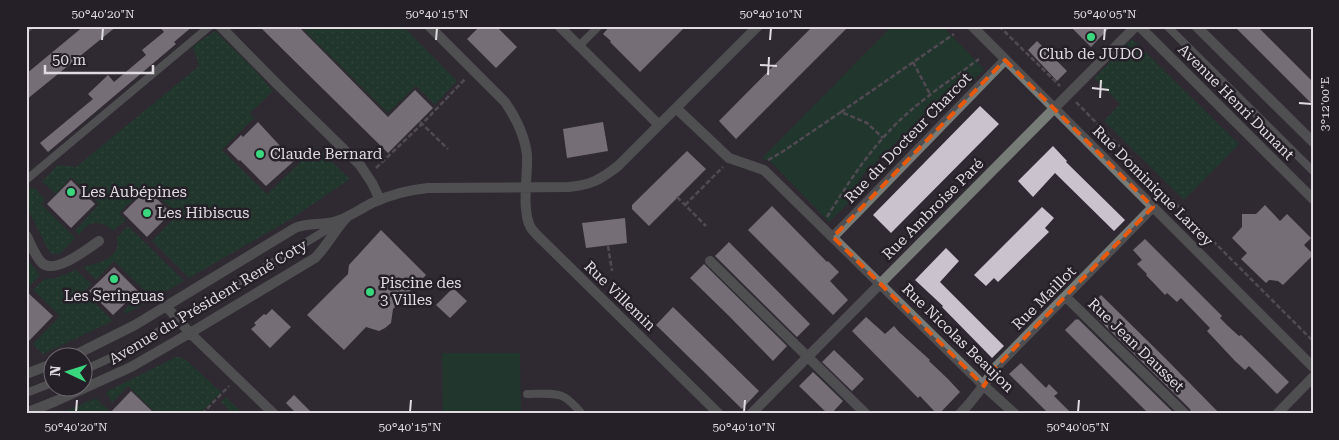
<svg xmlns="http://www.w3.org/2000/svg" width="1339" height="440" viewBox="0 0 1339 440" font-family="'Roboto Serif',serif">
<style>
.grass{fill:url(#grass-dots)}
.green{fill:#114526}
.building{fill:#cac2cd}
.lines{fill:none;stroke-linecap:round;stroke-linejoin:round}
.path{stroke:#78727a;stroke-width:2.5;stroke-dasharray:5 2.5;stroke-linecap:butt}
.lane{stroke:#777c78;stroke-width:8}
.street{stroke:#777c78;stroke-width:10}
.marked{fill:none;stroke:#e8590c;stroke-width:4;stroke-dasharray:10 6;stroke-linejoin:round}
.ticks{fill:none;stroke:#dfdbe0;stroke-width:2}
.poi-dot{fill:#3ad77f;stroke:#252028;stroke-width:2}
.labels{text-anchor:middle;stroke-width:5;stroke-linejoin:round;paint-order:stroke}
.poi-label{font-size:15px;fill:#dfdbe0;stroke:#252028;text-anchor:start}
.street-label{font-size:15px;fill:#dfdbe0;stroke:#252028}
.neatline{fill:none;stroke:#dfdbe0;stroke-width:2}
.ticks-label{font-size:12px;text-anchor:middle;fill:#dfdbe0}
</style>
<defs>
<pattern id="grass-dots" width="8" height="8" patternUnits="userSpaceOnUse" patternTransform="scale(1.25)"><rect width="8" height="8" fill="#114526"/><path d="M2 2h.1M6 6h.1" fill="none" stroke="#335f45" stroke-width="1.8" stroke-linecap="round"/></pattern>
</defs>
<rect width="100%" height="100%" fill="#2f2932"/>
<path class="grass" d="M300 26H403L457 81 435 105 416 86 388 113Z
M215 31 253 68 273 91 250 113 254 118 222 150 267 194 316 147 350 179 291 219 189 278 152 241 178 214 147 186 119 213 126 220 113 231C107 224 96 220 87 226 84 228 82 232 79 235L75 231 99 204 71 177 56 194 42 181 58 165 76 167 199 66 193 46Z
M1132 39 1239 144 1184 200 1104 121 1120 104 1094 78Z
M35 188 45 200 41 204 75 238 60 254H52L49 251 26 206V191L29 189Z
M128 226 184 281 126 314 124 311 144 290 114 261 96 280 83 267C100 262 121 259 117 237Z
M26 258 40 275 26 290Z
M76 270 91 284 84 292 113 321 43 354 33 344 60 316 33 290 44 279H53Z
M176 357H180L186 360 221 392 200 414H157L128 386 112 403 106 392Z
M226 397 243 414H233L221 402Z
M96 398 109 411 107 414H59Z"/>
<path class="green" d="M892 26H942L984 69 968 87 959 80 862 176 861 191 829 222 771 162 762 158Z
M442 353H520L521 414H443Z"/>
<path class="building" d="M84 26H117L26 100V74Z
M159 26H193L174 42 176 44 48 152 40 143 93 99 88 94 108 75 114 82 146 55 142 50 164 32Z
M259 26H298L388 117 415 90 433 108 388 153Z
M480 26H496L517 47 496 68 467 39Z
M610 26H686L640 72 610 42 611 41 603 34Z
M813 26H849L736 139 719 121Z
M1070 26H1111L1091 47Z
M1234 26H1257L1313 82V105Z
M1037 41 1067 71 1057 81 1028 50Z
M980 106 999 124 891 233 873 215Z
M258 122 294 161 266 186 240 160 239 161 227 149 241 135 243 137Z
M603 122 608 151 567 158 563 129Z
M1053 146 1067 161 1066 162 1125 220 1114 231 1055 173 1033 197 1018 181Z
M687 151 706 169 649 226 632 209V205Z
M71 180 95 204 71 228 47 204Z
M147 189 171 213 147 237 123 213Z
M1265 205 1280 221 1287 214 1311 238 1304 245 1313 254V255L1283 285 1278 281 1269 280 1266 283 1241 259 1247 253 1232 238 1242 227V214H1256Z
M772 206 827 262 828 261 839 272 830 281 848 300 833 315 748 230Z
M1042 207 1054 218 1045 228 1049 232 998 282 994 278 986 286 974 275Z
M625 218 627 243 586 248 582 223Z
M381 230 426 275 393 309 391 323 385 328 379 331 366 327 344 350 307 315 348 274 349 265Z
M1145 239 1222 316 1220 318 1229 327 1239 336 1241 335 1289 382 1277 394 1249 366 1245 370 1235 361 1207 331 1210 328 1181 298 1177 302 1167 293 1165 295 1146 275 1147 274 1137 264 1142 260 1133 250Z
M729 242 810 324 797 337 715 256Z
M946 248 959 261 940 282 1004 346 992 358 942 307 943 306 915 280Z
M704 264 787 346 773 361 728 315 690 278Z
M114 267 138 291 113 315 89 291Z
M453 288 467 301 450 318 436 305Z
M26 291 53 316 26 344Z
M1101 295 1166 359 1220 414H1192L1190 409 1088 309Z
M673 307 759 391 742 409 656 325Z
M272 309 291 327 270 348 251 329 256 325 254 323 264 314 266 315Z
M866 317 885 334 894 326 899 332 930 360 929 361 948 379 960 392 939 414H937L920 396 918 398 852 331Z
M1076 319 1077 320 1078 319 1175 414H1149L1065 330Z
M834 350 864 379 852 391 822 362Z
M1021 363 1046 388 1049 384 1058 393 1054 396 1072 414H1049L1009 374Z
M813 372 843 401 831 414H828L799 386Z
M131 391 155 414H109Z
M294 395 313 414H297L286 403Z"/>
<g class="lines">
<path class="path" d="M999 26 1060 86
M913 62 930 94
M1076 102 1162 190 1313 341
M841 112 954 34
M420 122 448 149
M768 160 782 152 841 112 867 123 883 138
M376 168 422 124 466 78
M677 197 706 226
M685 205 723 167
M827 217C848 183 870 149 899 121 923 98 952 79 979 59
M608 246 612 271
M202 414 229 386"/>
<path class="lane" d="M1167 26 1313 171
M579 46 599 26
M26 180 210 26
M82 371 117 355 151 336 338 223
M26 393 52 383
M527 394C539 394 554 392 564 397 571 401 577 408 582 414"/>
<path class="street" d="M220 26 277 84 360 165 372 183 380 200
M429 26 505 102C516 118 525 136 527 155 528 175 521 211 531 228 533 231 536 234 539 237L719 414
M559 26 659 125
M972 26 1313 367
M1139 26 1313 199
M1196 26 1313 142
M26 28 28 26
M676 108 729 158 764 170 984 386 1015 414
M26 235C31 244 35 256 42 263 55 275 87 249 99 241
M833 237 1005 60
M710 261 866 414
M1066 297 1185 414
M166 306 190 333 274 414
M69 358 135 325 295 228C309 222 323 226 337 221 349 217 360 209 372 203 389 195 408 190 428 188L568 187C591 185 600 180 618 166L758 26
M26 374 52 364
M26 413 56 401 131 367 190 333 315 258C327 246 334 231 346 218
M751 414 1136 26
M960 414C973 400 984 386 994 369L1153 207
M1277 414 1313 377"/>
</g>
<path d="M0 0H1339V440H0ZM1005 60 1153 207 994 369 984 386 833 237Z" fill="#2f2932" fill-opacity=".55" fill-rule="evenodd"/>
<path class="marked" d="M1005 60 1153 207 994 369 984 386 833 237Z"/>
<path class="ticks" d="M102 40 103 28M436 40 437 28M770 40 771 28M1104 40 1105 28M760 65 777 66M768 75 769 57M1092 88 1109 90M1100 98 1101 80M1299 103 1312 104M76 412 77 400M410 412 411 400M744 412 745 400M1078 412 1079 400"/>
<g class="poi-dot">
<circle cx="1091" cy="37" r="5"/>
<circle cx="260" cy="154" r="5"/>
<circle cx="71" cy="192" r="5"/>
<circle cx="147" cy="213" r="5"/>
<circle cx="114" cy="279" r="5"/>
<circle cx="370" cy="292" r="5"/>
</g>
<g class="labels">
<g class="poi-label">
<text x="1091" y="59" text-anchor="middle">Club de JUDO</text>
<text x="270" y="159">Claude Bernard</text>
<text x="81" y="197">Les Aubépines</text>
<text x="157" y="218">Les Hibiscus</text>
<text x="380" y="288">Piscine des<tspan x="380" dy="17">3 Villes</tspan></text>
<text x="114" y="301" text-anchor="middle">Les Seringuas</text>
</g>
<g class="street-label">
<text transform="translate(1236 102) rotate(45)" y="5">Avenue Henri Dunant</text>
<text transform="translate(908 138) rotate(-46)" y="5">Rue du Docteur Charcot</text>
<text transform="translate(1153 186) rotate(45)" y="5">Rue Dominique Larrey</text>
<text transform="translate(933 209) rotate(-45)" y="5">Rue Ambroise Paré</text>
<text transform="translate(620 296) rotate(44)" y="5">Rue Villemin</text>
<text transform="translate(1044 298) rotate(-45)" y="5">Rue Maillot</text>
<text transform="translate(208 302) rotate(-31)" y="5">Avenue du Président René Coty</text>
<text transform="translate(958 338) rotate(44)" y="5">Rue Nicolas Beaujon</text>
<text transform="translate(1136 345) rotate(44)" y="5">Rue Jean Dausset</text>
</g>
</g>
<rect width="1339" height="440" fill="none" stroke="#252028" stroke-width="55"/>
<g transform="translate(68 372) rotate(274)"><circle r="24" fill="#252028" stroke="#6f6b72"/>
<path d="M0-4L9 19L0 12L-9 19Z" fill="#3ad77f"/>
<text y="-8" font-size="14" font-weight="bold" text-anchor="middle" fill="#dfdbe0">N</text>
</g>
<path d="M45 65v8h108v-8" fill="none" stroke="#dfdbe0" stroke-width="2.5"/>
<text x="52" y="65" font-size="15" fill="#dfdbe0" stroke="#252028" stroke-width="4" paint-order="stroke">50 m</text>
<rect x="28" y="28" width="1284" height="384" class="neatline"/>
<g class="ticks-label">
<text x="103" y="18">50°40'20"N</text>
<text x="437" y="18">50°40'15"N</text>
<text x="771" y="18">50°40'10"N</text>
<text x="1105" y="18">50°40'05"N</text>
<text transform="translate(1325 104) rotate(-90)" y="4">3°12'00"E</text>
<text x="76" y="431">50°40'20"N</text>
<text x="410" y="431">50°40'15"N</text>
<text x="744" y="431">50°40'10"N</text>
<text x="1078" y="431">50°40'05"N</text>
</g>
</svg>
